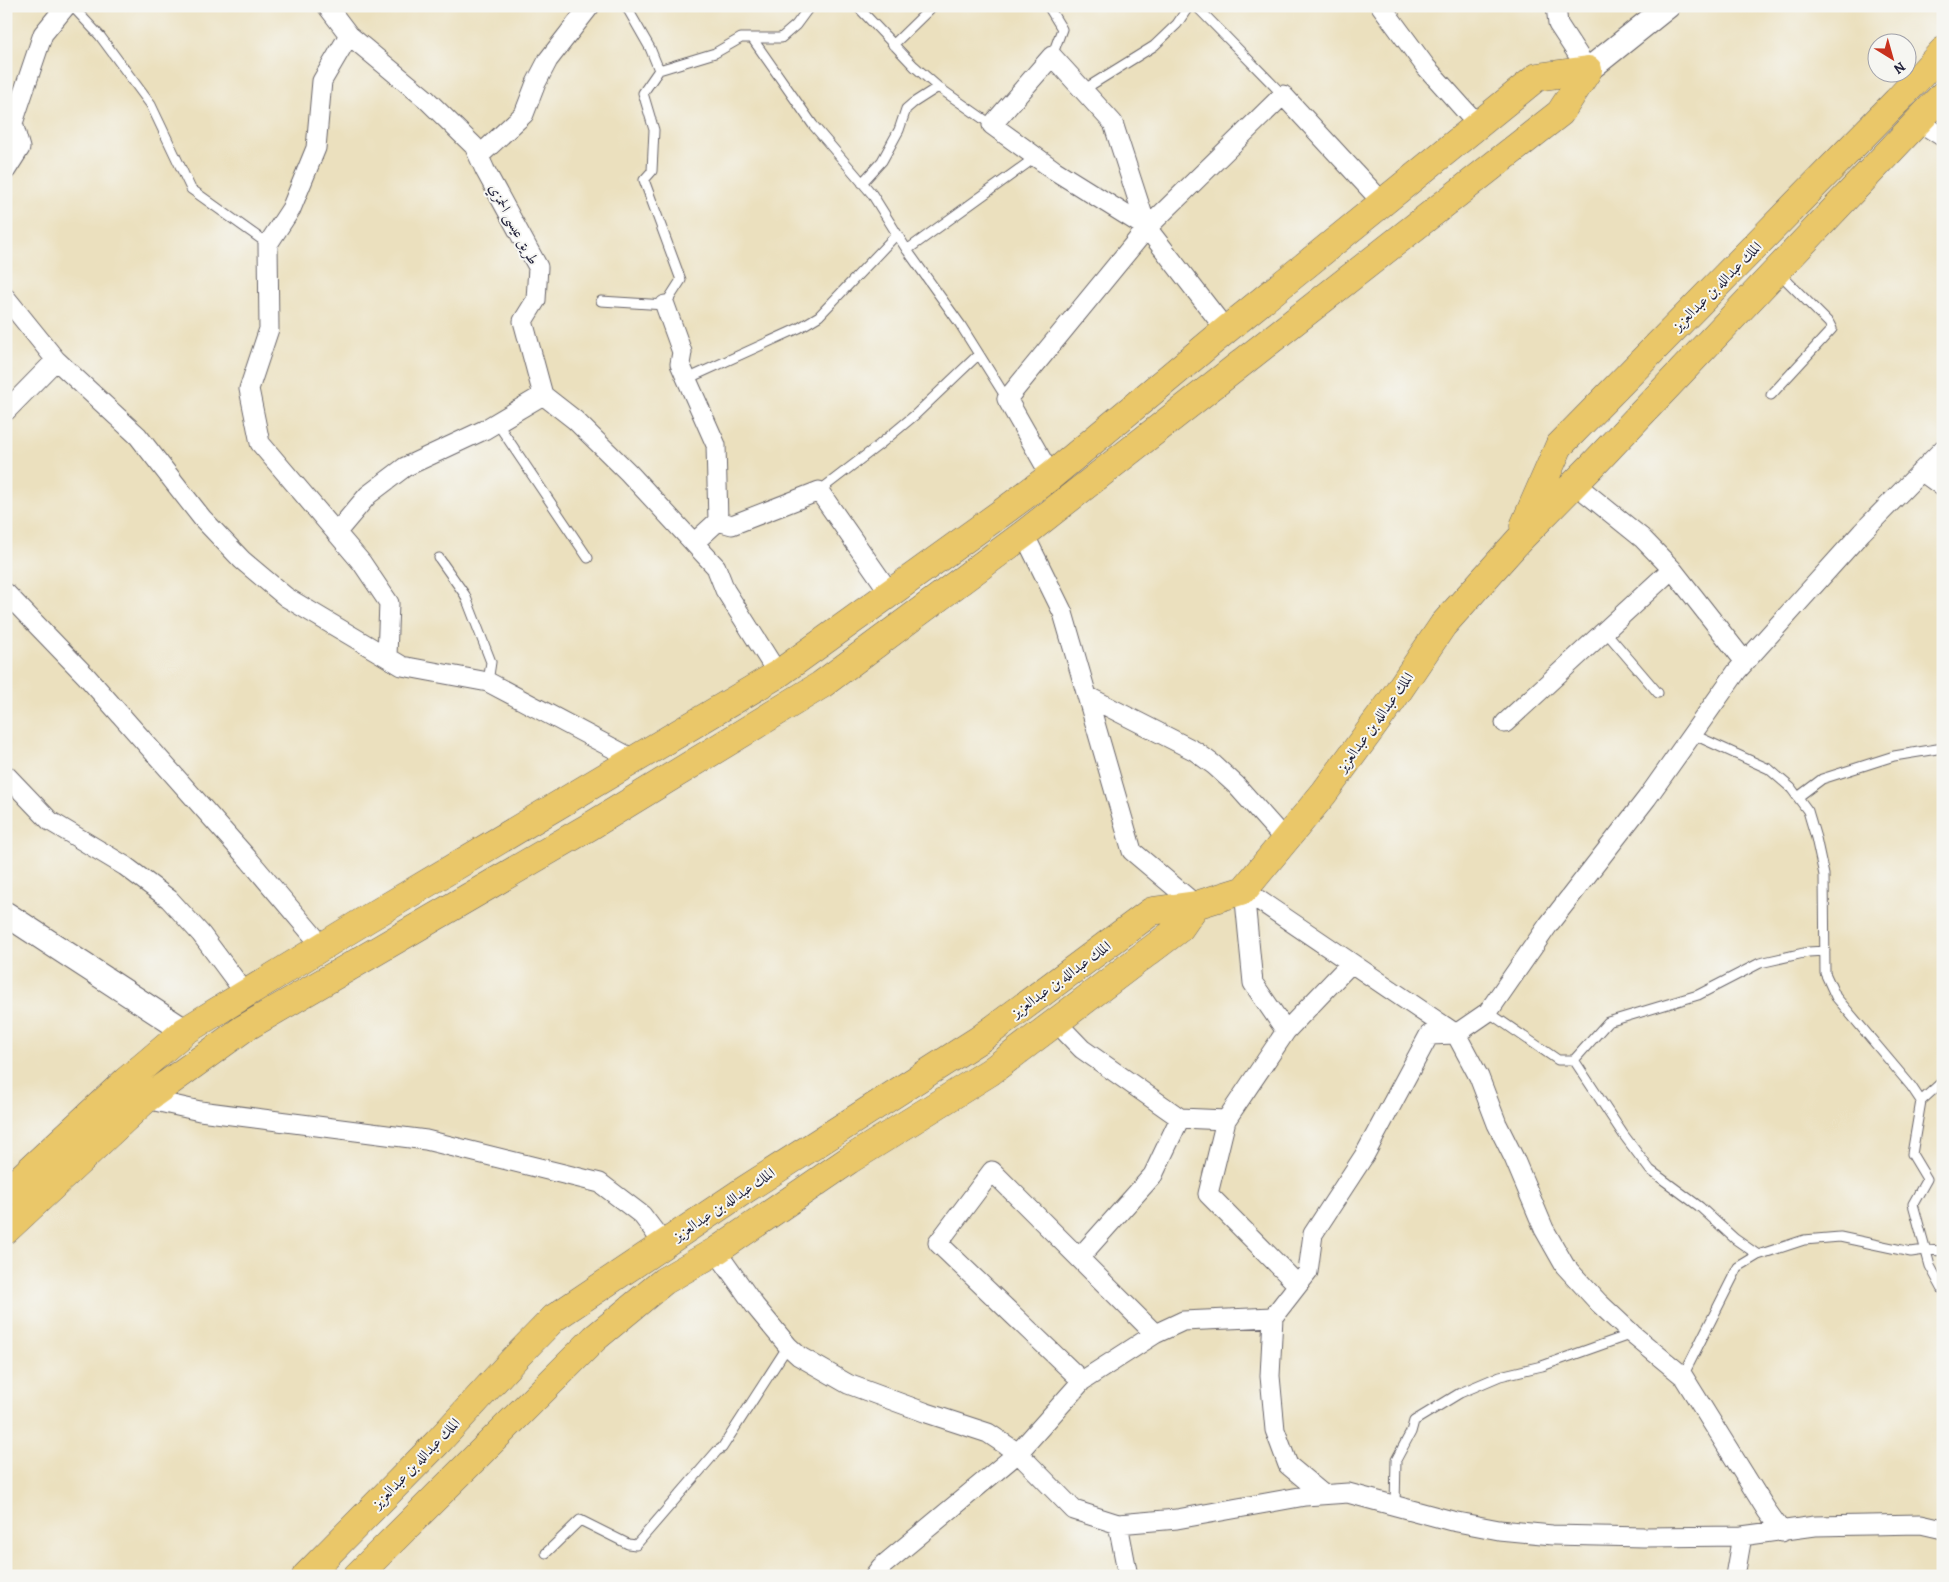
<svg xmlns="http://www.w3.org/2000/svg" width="1949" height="1582" viewBox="0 0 1949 1582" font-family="Alegreya,Amiri,serif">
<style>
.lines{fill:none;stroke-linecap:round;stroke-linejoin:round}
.service-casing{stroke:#686469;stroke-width:11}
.minor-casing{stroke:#686469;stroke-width:21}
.tertiary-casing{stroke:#686469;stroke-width:26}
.primary-casing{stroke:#686469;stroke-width:29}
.service{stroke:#fff;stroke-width:9}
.minor{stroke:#fff;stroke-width:19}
.tertiary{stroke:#fff;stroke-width:24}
.primary{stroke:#eac769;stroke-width:28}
.labels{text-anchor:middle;stroke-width:4;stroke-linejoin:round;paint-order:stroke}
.street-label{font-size:15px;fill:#22223b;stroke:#f6f6f2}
</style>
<rect width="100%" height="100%" fill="#f6f6f2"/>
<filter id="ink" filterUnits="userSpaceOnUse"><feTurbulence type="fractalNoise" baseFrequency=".02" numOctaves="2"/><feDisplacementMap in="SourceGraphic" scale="10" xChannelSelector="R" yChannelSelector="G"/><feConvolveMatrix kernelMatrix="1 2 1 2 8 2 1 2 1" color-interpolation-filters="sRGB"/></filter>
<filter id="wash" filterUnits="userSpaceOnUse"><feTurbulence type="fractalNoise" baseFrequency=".0096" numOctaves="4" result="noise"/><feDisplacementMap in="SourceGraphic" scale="20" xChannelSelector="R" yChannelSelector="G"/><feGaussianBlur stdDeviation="1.12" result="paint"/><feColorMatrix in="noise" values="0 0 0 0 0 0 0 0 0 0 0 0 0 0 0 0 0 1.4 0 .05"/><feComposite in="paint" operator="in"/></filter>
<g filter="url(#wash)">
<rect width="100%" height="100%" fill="#ebe0be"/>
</g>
<g filter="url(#ink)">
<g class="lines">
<g class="service-casing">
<path id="service" d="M72 6 100 36 151 105 191 189 268 244
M626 6 650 48 659 70 715 53 741 38H781L796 25 810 6
M857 6 914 66 938 87 992 125
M1048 6 1062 29 1052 56
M1196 6 1283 95
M752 38 813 125 872 194 907 250 960 324 1007 399
M893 45 933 6
M1083 90 1154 46 1177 24 1189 6
M862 183 882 161 899 130 906 109 913 103 938 87
M907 250 1036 157
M601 301 665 305 681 280 644 180 652 171 654 130 643 93 659 70
M687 379 799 328 819 316 897 234
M1771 395 1832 329 1829 323 1779 273
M497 423 588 558
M819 491 879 445 915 415 979 354
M439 558 465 595 491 662 488 682
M1605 631 1658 693
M1692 734 1769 769 1791 788 1808 811 1816 838 1824 875 1825 973 1836 997 1911 1086 1921 1101 1912 1154 1927 1179 1913 1204 1930 1266 1943 1290
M1798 797 1822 779 1894 756 1943 748
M1488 1012 1558 1060H1574L1623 1134 1650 1170 1700 1207 1735 1239 1758 1255
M1574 1060 1608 1022 1698 995 1760 963 1808 952 1825 951
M1921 1101 1943 1081
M1683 1376 1738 1267 1758 1255 1804 1240 1840 1237 1911 1252 1925 1250 1943 1251
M1395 1505 1396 1460 1411 1432 1414 1421 1460 1393 1500 1376 1542 1366 1632 1334
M546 1553 580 1520 628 1544 636 1545 717 1451 722 1448 788 1346"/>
</g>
<g class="minor-casing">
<path id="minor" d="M327 6 349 35 322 81 316 148 291 209 268 244 269 329 249 389 260 443 362 563 389 603 387 656
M1381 6 1426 67 1478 125
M1556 6 1558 24 1588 70
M1918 121 1943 137
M479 156 524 114 536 83 548 60 590 6
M6 170 20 148 13 123 43 34 66 6
M1147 228 1283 95 1383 203
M6 298 56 360 138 436 202 518 242 560 286 597 402 666 488 682 635 760
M665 305 682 352 680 364 716 445 718 521 695 542
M543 395 575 420 629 473 716 567 725 590 778 674
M6 411 56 360
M1921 471 1943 487
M1051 476 1007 399 1147 228 1054 170 992 125 1052 56 1113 123 1147 228 1226 330
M1575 484 1642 538 1672 569 1745 662
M718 521 732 525 819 491 890 593
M336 533 368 495 405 467 484 430 543 395 523 321 536 300 538 267 485 170 474 146 426 99 349 35
M1024 534 1063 613 1132 851 1196 905
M6 593 87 677 250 861 322 946
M1087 696 1195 751 1214 765 1236 785 1285 840
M1505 723 1672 569
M6 775 50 821 125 866 169 899 201 934 245 993
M1244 890 1456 1034 1479 1077 1497 1124 1514 1158 1544 1229 1565 1266 1599 1303 1632 1334 1683 1376 1767 1511 1782 1532
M1244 890 1253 983 1286 1031 1226 1120 1208 1194 1298 1285
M1056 1022 1082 1049 1180 1118 1153 1175 1079 1258
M1286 1031 1351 963
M146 1099 200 1111 426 1140 600 1183 642 1215 664 1244
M1180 1118 1226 1120
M716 1251 755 1306 788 1346 799 1356 848 1384 927 1413 988 1433 1018 1453 1074 1510 1118 1524 1177 1519 1305 1496 1348 1493 1452 1521 1499 1530 1552 1535 1644 1537 1742 1536 1815 1526 1921 1524 1943 1529
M1273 1317 1308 1272 1313 1234 1364 1156 1429 1035 1456 1034 1488 1012 1549 924 1647 798 1737 671 1862 532 1943 449
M1082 1381 938 1243 992 1171 1155 1334
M1118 1524 1128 1576
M874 1576 881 1567 1018 1453 1082 1381 1155 1334 1183 1321 1273 1317 1270 1376 1275 1430 1288 1465 1324 1495
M1735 1576 1742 1536"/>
</g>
<g class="tertiary-casing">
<path id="tertiary" d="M1588 70 1668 6
M6 914 185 1031"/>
</g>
<g class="primary-casing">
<path id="primary" d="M1524 526 1559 446 1897 101 1943 51
M6 1192 126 1081 185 1031 367 919 778 674 1004 511 1051 476 1226 330 1537 77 1588 70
M6 1230 146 1099 243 1029 589 827 821 685 1024 534 1560 113 1588 70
M306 1576 437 1443 516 1357 554 1318 746 1189 980 1039 1152 911 1196 905 1244 890 1324 793 1391 702 1443 625 1519 540 1591 467 1943 95
M357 1576 595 1338 664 1281 716 1251 849 1160 990 1072 1180 928 1196 905"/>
</g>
<use href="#service" class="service"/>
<use href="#minor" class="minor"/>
<use href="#tertiary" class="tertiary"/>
<use href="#primary" class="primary"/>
</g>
</g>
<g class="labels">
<g class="street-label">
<text transform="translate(514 224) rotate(62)" y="5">طريق عيسى الحمزي</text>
<text transform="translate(1717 286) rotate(-45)" y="5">الملك عبدالله بن عبدالعزيز</text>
<text transform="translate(1375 722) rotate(-54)" y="5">الملك عبدالله بن عبدالعزيز</text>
<text transform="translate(1061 979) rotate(-36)" y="5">الملك عبدالله بن عبدالعزيز</text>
<text transform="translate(724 1204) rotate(-34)" y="5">الملك عبدالله بن عبدالعزيز</text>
<text transform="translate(416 1463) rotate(-46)" y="5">الملك عبدالله بن عبدالعزيز</text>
</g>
</g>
<rect width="1949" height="1582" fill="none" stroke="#f6f6f2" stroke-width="25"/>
<g transform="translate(1892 58) rotate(143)"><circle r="24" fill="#f6f6f2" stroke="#a1a1a9"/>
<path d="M0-4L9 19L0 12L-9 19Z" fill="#c8321e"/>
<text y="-8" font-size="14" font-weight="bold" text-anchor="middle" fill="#22223b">N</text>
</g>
</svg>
